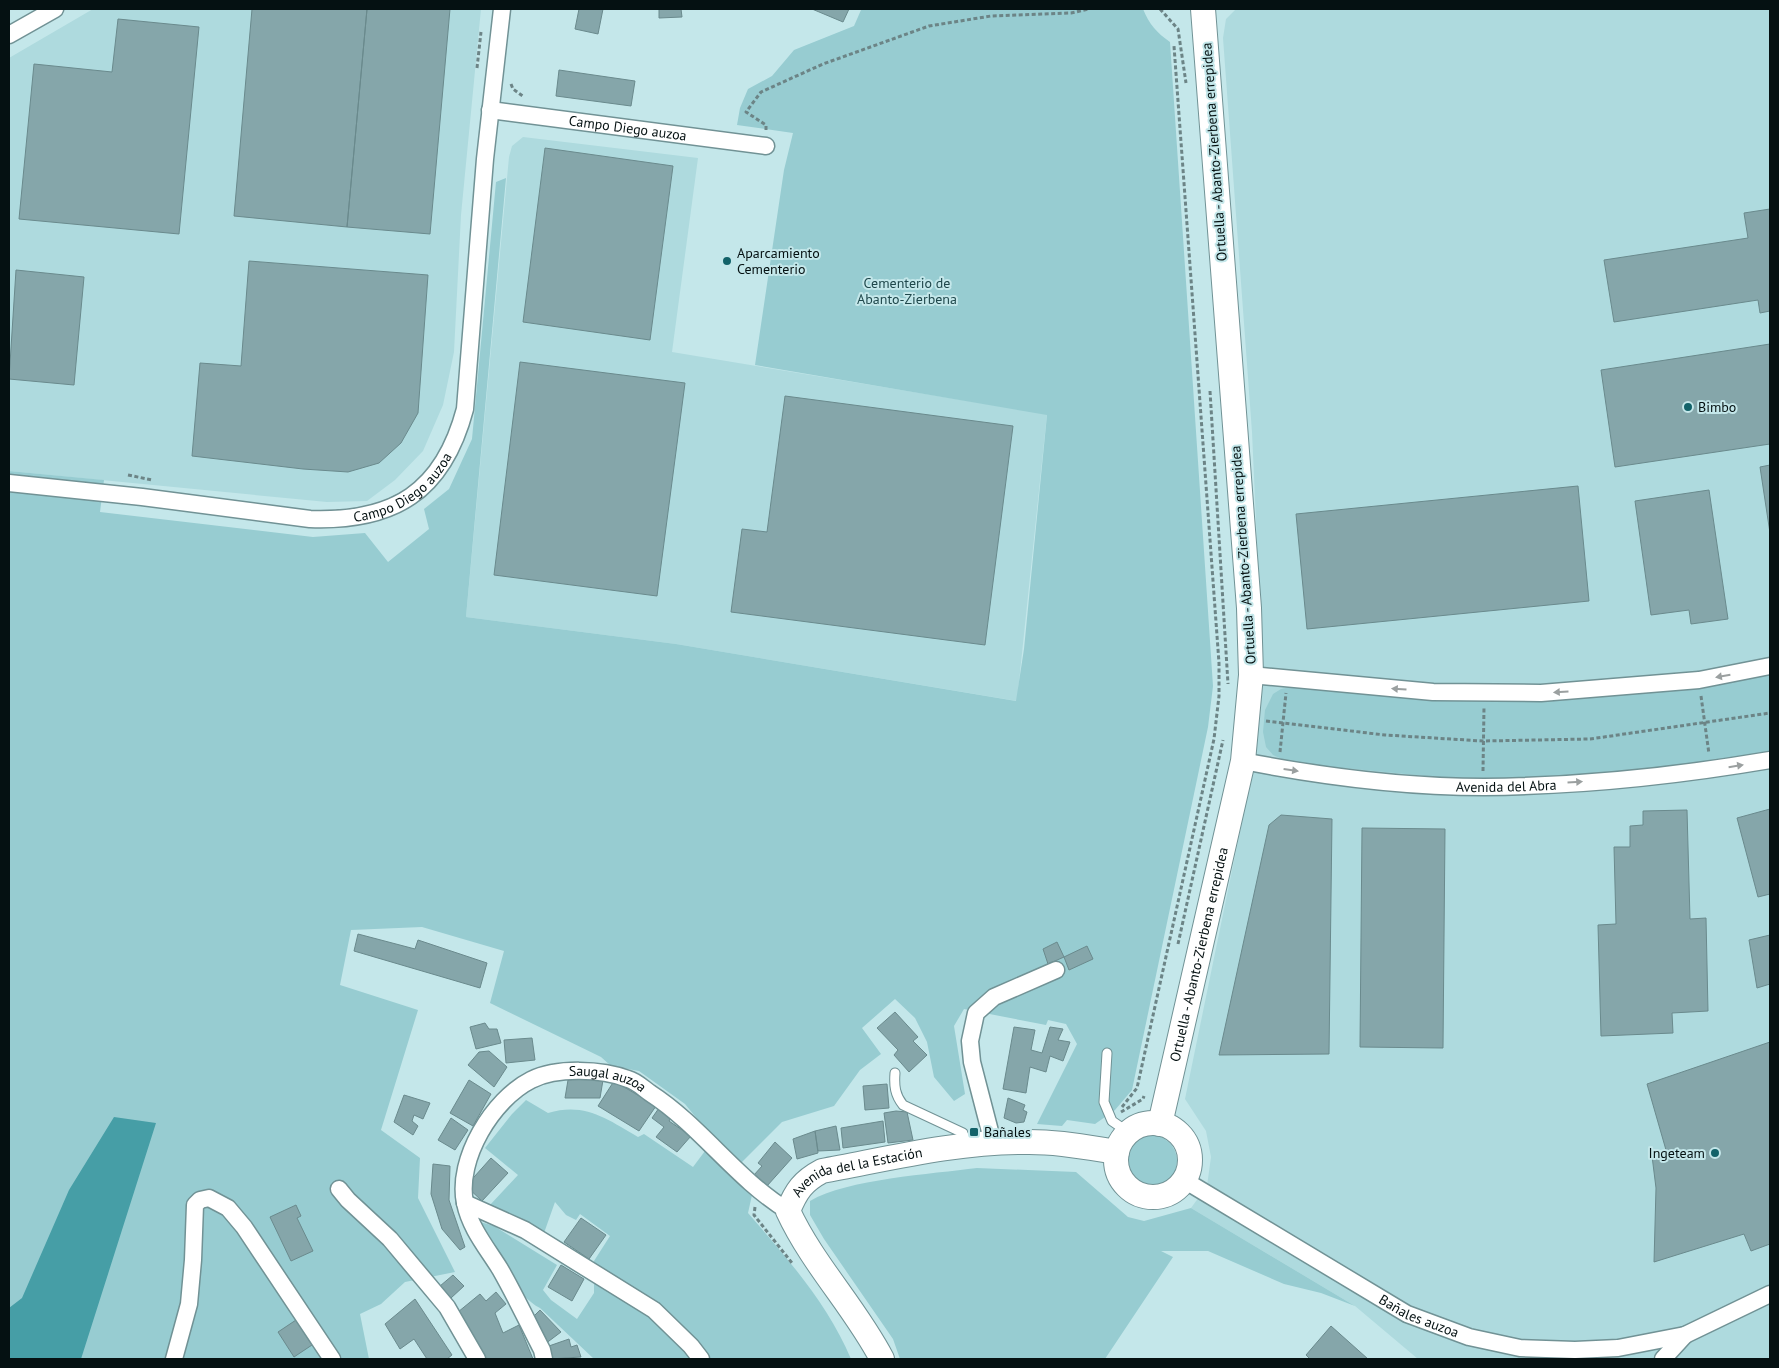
<svg xmlns="http://www.w3.org/2000/svg" width="1779" height="1368" viewBox="0 0 1779 1368" font-family="'PT Sans',sans-serif">
<style>
.built{fill:#aedade}
.green{fill:#97ccd1}
.water{fill:#469ea6}
.building{fill:#85a6aa;stroke:#6a8a8d}
.lines{fill:none;stroke-linecap:round;stroke-linejoin:round}
.lane-casing{stroke:#719295;stroke-width:11}
.street-casing{stroke:#719295;stroke-width:19}
.secondary-casing{stroke:#719295;stroke-width:26}
.path{stroke:#6c8486;stroke-width:3;stroke-dasharray:4 2.5;stroke-linecap:butt}
.lane{stroke:#fff;stroke-width:9}
.street{stroke:#fff;stroke-width:16}
.secondary{stroke:#fff;stroke-width:24}
.oneway{fill:#9ba0a0}
.poi-dot{fill:#126269;stroke:#c4e7ea;stroke-width:2}
.labels{text-anchor:middle;stroke-width:4;stroke-linejoin:round;paint-order:stroke}
.street-label{font-size:14px;fill:#051112;stroke:#c4e7ea}
.poi-label{font-size:14px;fill:#051112;stroke:#c4e7ea;text-anchor:start}
.park-label{font-size:14px;fill:#1f474b;stroke:#c4e7ea}
</style>
<rect width="100%" height="100%" fill="#c4e7ea"/>
<path class="built" d="M93 9H481L461 215 454 352 443 405 423 451 395 480 367 501 327 502 9 471V58Z
M1236 9H1770V1359H1418L1355 1306 1191 1208 1207 1186 1211 1157 1206 1131 1185 1099 1250 783 1261 634 1252 432 1223 38 1226 19Z
M523 137 698 158 672 352 1047 414 1017 701 676 644 466 617 509 157 512 146Z"/>
<path class="green" d="M857 9H1143C1149 24 1157 33 1170 42L1213 686 1208 727 1132 1090 1115 1110 1095 1124 1067 1120 1062 1126 1037 1124 1077 1044 1066 1024 1048 1020 1046 1025 964 1009 954 1026 965 1094 954 1101 934 1077 927 1042 915 1018 895 999 862 1028 881 1054 860 1070 834 1106 782 1122 730 1174 752 1195 748 1213C787 1258 828 1304 851 1359H594L540 1308C515 1296 493 1246 477 1221L494 1226 557 1265 543 1290 551 1300 577 1319 594 1293V1261L610 1236 580 1214 576 1220 566 1215 555 1202 544 1233 490 1205 518 1175 485 1148 512 1114 526 1100 548 1113C585 1102 607 1119 638 1137L644 1134 693 1167 705 1151 711 1136 685 1104 639 1071 611 1066 601 1057 490 1003 504 951 422 927 351 930 340 985 418 1010 381 1130 420 1158 418 1198 455 1272 405 1282 381 1304 360 1314 369 1359H9V471L104 480 100 512 313 537 365 533 388 562 429 529 424 509 449 489 472 439 496 182 506 178 466 617 676 644 1016 701 1024 649 1047 415 755 365 784 170 793 133 737 125 740 108 748 89 772 76 794 50 854 26 861 10Z
M1770 674V754L1699 768 1559 777 1458 779 1291 763 1273 755 1266 747 1263 732 1265 710 1273 694 1281 689 1295 686 1505 701 1634 694Z
M1125 1161a26 26 0 1 1 52 0a26 26 0 1 1-52 0Z
M977 1168 1076 1172 1128 1217 1144 1221 1191 1208 1355 1306 1321 1293 1284 1284 1208 1251H1161L1173 1257 1105 1359H900L893 1339 824 1239 810 1215V1201C847 1179 932 1174 977 1168Z"/>
<path class="water" d="M114 1117 156 1123 81 1359H9V1308L22 1298 69 1190Z"/>
<path class="building" d="M252 9H367L347 227 234 216Z
M367 9H450L430 234 347 227Z
M579 9H603L598 34 575 29Z
M659 9H681L682 17 659 18Z
M812 9H849L843 22Z
M118 19 199 27 179 234 19 219 34 64 112 72Z
M559 70 635 81 631 106 556 96Z
M545 148 673 166 650 340 523 322Z
M1770 209V311L1760 313 1758 300 1614 322 1604 260 1748 238 1744 213Z
M249 261 428 275 418 413 401 443 379 463 348 472 303 469 192 456 200 363 241 366Z
M16 270 84 277 74 385 9 379Z
M1770 344V444L1615 467 1601 370Z
M520 362 685 383 657 596 494 575Z
M785 396 1013 426 985 645 731 612 742 529 767 532Z
M1770 465V533L1760 467Z
M1578 486 1589 601 1307 629 1296 514Z
M1709 490 1728 619 1691 624 1689 610 1651 615 1635 501Z
M1770 809V894L1758 897 1737 818Z
M1687 810 1690 919 1706 918 1708 1011 1672 1013 1673 1033 1601 1036 1598 925 1616 924 1614 847H1630V826L1643 825V811Z
M1281 815 1332 819 1329 1054 1219 1055 1269 825Z
M1362 828 1445 829 1443 1048 1360 1047Z
M358 934 415 949 418 940 487 963 480 988 354 951Z
M1770 935V984L1757 988 1749 940Z
M1057 942 1064 957 1048 964 1043 949Z
M1087 946 1093 959 1069 970 1064 957Z
M895 1012 918 1037 913 1041 927 1055 909 1072 894 1055 898 1050 877 1028Z
M485 1023 489 1029H497L501 1043 476 1049 470 1027Z
M1014 1027 1035 1030 1031 1050 1042 1053 1050 1027 1063 1029 1058 1040 1070 1042 1063 1061 1050 1056 1046 1072 1030 1067 1026 1093 1003 1089Z
M532 1038 535 1060 506 1063 504 1040Z
M1770 1042V1244L1751 1251 1744 1234 1654 1262 1656 1188 1652 1156 1666 1150 1647 1084Z
M489 1051 507 1067 494 1087 468 1065 479 1052Z
M586 1078 603 1080 600 1098H565L568 1080Z
M469 1080 491 1094 473 1126 450 1113Z
M614 1081 656 1106 639 1131 598 1106Z
M887 1084 889 1108 865 1110 863 1086Z
M404 1095 430 1103 423 1119 414 1115 412 1121 418 1126 413 1135 394 1122Z
M1008 1098 1025 1105 1023 1110 1027 1112 1024 1122 1016 1123 1004 1118Z
M659 1108 672 1116 669 1121 691 1136 677 1152 656 1137 664 1127 652 1118Z
M896 1111 907 1112 913 1140 888 1143 884 1113Z
M451 1118 468 1130 455 1150 438 1140Z
M883 1121 885 1142 843 1148 841 1128Z
M836 1126 840 1150 818 1151 815 1131Z
M815 1131 818 1153 797 1159 793 1139Z
M775 1142 792 1158 767 1186 754 1175 762 1166 758 1163Z
M491 1158 508 1173 482 1201 466 1186Z
M433 1164 450 1166 449 1200 465 1247 460 1250 442 1229 431 1194Z
M296 1205 301 1216 297 1218 313 1251 291 1261 270 1217Z
M581 1218 606 1235 589 1259 564 1242Z
M561 1265 584 1279 572 1301 548 1287Z
M453 1275 464 1286 451 1298 440 1286Z
M496 1292 506 1304 495 1313 503 1333 519 1325 533 1359H485L458 1312 480 1294 486 1301Z
M415 1299 452 1355 447 1359H427L414 1339 400 1349 385 1324Z
M540 1310 561 1332 545 1344 533 1317Z
M296 1320 312 1345 294 1357 278 1332Z
M1331 1326 1368 1359H1310L1306 1355Z
M569 1339 571 1347 577 1345 581 1357 550 1359 546 1347Z"/>
<g class="lines">
<g class="lane-casing">
<path id="lane" d="M1107 1053 1104 1102 1112 1121 1128 1132
M895 1073C894 1086 895 1095 903 1105L963 1133 965 1144"/>
</g>
<g class="street-casing">
<g id="street">
<path d="M9 35 55 9"/>
<path id="s1" d="M490 110 766 146"/>
<path id="s2" d="M9 483 142 497 310 519C394 522 443 492 465 409L485 159 502 9"/>
<path d="M1251 675 1433 692 1541 693 1699 680 1770 666"/>
<path id="s3" d="M1243 761C1320 776 1406 787 1484 787 1580 786 1676 776 1770 760"/>
<path d="M993 1143 972 1062 970 1041 976 1013 994 997 1056 970"/>
<path id="s4" d="M1184 1180 1407 1314 1469 1337 1520 1348 1575 1350 1618 1348 1685 1335 1770 1294"/>
<path d="M339 1189 348 1200 390 1239 447 1307 477 1359"/>
<path d="M465 1203 525 1230 654 1310 691 1346 701 1359"/>
<path d="M174 1359 189 1304 193 1260 195 1205 200 1200 209 1198 228 1208 244 1227 332 1359"/>
<path id="s5" d="M544 1359 542 1350C528 1323 515 1295 500 1269 487 1248 470 1228 465 1203 456 1159 493 1099 531 1080 557 1067 602 1069 628 1079 636 1081 643 1088 650 1093 701 1126 736 1179 788 1211"/>
<path d="M1663 1359 1685 1335"/>
</g>
</g>
<g class="secondary-casing">
<g id="secondary">
<circle cx="1153" cy="1160" r="37"/>
<path id="s6" d="M1160 1124 1243 761 1251 675 1249 608 1203 9"/>
<path id="s7" d="M882 1359C855 1307 813 1265 788 1211 796 1191 803 1181 822 1171 888 1159 955 1142 1022 1142 1054 1141 1085 1147 1117 1152"/>
</g>
</g>
<path class="path" d="M1160 9 1178 29 1186 83
M477 68 481 32
M511 84 513 89 524 97
M766 130V125L746 112 761 92 823 64 929 26 991 16 1071 13 1089 9
M1210 391 1228 684
M128 475 152 480
M1701 696 1709 754
M1266 721 1385 735 1483 741 1590 739 1770 713
M1280 752 1286 693
M1483 771 1484 707
M1178 944 1223 740
M1122 1107 1137 1088 1214 739 1219 696V663L1174 46
M1121 1112 1143 1099 1144 1096
M755 1207 754 1215 792 1263"/>
<use href="#lane" class="lane"/>
<use href="#street" class="street"/>
<use href="#secondary" class="secondary"/>
</g>
<defs><path id="oneway-solid" d="M-6-.8H1V-3.2L6.5 0L1 3.2V.8H-6Z" transform="scale(1.25)"/></defs>
<g class="oneway">
<use href="#oneway-solid" transform="translate(1723 676) rotate(170)"/>
<use href="#oneway-solid" transform="translate(1399 689) rotate(-176)"/>
<use href="#oneway-solid" transform="translate(1561 692) rotate(177)"/>
<use href="#oneway-solid" transform="translate(1736 766) rotate(-9)"/>
<use href="#oneway-solid" transform="translate(1291 770) rotate(8)"/>
<use href="#oneway-solid" transform="translate(1575 782) rotate(-4)"/>
</g>
<g class="poi-dot">
<circle cx="727" cy="261" r="5"/>
<circle cx="1688" cy="407" r="5"/>
<rect x="969" y="1127" width="10" height="10" rx="2.5"/>
<circle cx="1715" cy="1153" r="5"/>
</g>
<g class="labels">
<g class="street-label">
<text dy="5" stroke="none"><textPath href="#s1" startOffset="139">Campo Diego auzoa</textPath></text>
<text transform="translate(1214 152) rotate(-94)" y="5">Ortuella - Abanto-Zierbena errepidea</text>
<text dy="5" stroke="none"><textPath href="#s2" startOffset="406">Campo Diego auzoa</textPath></text>
<text transform="translate(1243 555) rotate(-94)" y="5">Ortuella - Abanto-Zierbena errepidea</text>
<text dy="5" stroke="none"><textPath href="#s3" startOffset="265">Avenida del Abra</textPath></text>
<text dy="5" stroke="none"><textPath href="#s6" startOffset="174">Ortuella - Abanto-Zierbena errepidea</textPath></text>
<text dy="5" stroke="none"><textPath href="#s5" startOffset="402">Saugal auzoa</textPath></text>
<text dy="5" stroke="none"><textPath href="#s7" startOffset="262">Avenida del la Estación</textPath></text>
<text dy="5" stroke="none"><textPath href="#s4" startOffset="272">Bañales auzoa</textPath></text>
</g>
<g class="poi-label">
<text x="737" y="258">Aparcamiento<tspan x="737" dy="16">Cementerio</tspan></text>
<text x="1698" y="412">Bimbo</text>
<text x="984" y="1137">Bañales</text>
<text x="1705" y="1158" text-anchor="end">Ingeteam</text>
</g>
<g class="park-label">
<text x="907" y="288">Cementerio de<tspan x="907" dy="16">Abanto-Zierbena</tspan></text>
</g>
</g>
<rect width="1779" height="1368" fill="none" stroke="#051112" stroke-width="20"/>
</svg>
